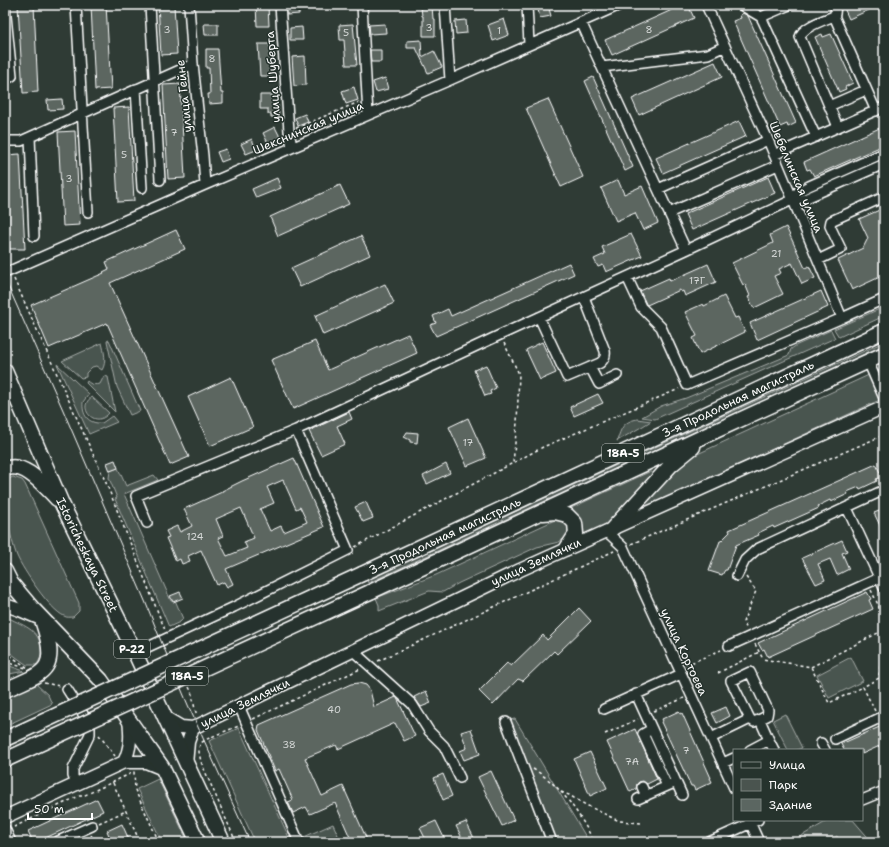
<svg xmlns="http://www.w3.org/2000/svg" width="889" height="847" viewBox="0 0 889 847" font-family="'Shantell Sans',sans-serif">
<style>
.green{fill:#4a544f;stroke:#a4aaa7}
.building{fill:#5b6661;stroke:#fff;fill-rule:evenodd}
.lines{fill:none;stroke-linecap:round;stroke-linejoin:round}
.minor-casing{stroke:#fff;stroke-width:12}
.major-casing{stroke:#fff;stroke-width:15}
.highway-casing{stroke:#fff;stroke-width:17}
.path{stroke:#fff;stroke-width:1.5;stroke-dasharray:3 3;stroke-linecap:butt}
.minor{stroke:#26332d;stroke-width:9}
.major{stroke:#26332d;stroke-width:12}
.highway{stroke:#26332d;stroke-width:14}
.tram{stroke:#fff;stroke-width:1}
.highway-bridge-casing{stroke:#fff;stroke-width:17;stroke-linecap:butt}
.highway-bridge{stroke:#26332d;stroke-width:14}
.labels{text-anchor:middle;stroke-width:3;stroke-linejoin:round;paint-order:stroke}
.number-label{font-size:10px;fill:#d6d9d8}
.shield{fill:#26332d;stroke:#bec2c0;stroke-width:1}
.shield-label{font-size:11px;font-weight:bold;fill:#fff}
.street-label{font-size:12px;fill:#fff;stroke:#26332d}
</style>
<rect width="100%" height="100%" fill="#2f3b35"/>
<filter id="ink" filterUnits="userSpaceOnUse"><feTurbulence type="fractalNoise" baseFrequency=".025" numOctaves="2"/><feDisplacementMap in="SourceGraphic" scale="8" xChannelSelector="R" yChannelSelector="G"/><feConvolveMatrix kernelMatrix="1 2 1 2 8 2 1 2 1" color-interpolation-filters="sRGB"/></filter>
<g filter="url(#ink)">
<path class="green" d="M884 307V316L839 337 834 329Z
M831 330 835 338 655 419 642 417 661 406 686 398 789 355 791 349 797 345Z
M109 340 140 411 130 415 117 387 107 341Z
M884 342V345L523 511 368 583 367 580Z
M102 343C104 351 107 362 102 370L96 366 92 367 86 373V377L81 378 62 361Z
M57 364 89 394 83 402C82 415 88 424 102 423L112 416 117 422 89 434Z
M884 368V398L653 504 646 507 643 505 678 463Z
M104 376 108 377 115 412 86 383 87 381C91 385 95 385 100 384Z
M92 397 109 413C95 430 76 407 92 397Z
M637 419 651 421 643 426 617 441C621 428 623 422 637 419Z
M118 468 126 486 154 475 158 480 124 494 171 601 175 600 183 619 180 622 169 627 115 499 117 498 109 478 110 471Z
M649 472H651L652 474 651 478 607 526 578 539 567 510Z
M13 477 22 480 25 484 79 603V611L73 617C70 617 67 618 64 616 50 610 23 570 17 556 11 541 1 497 6 483 7 480 10 478 13 477Z
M557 519 564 521 567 525 569 529 565 538 559 542 537 547 459 583 443 592 429 591 379 611V605L376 598 436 575Z
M5 616C21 625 41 629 41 650 41 656 40 661 36 665H27L5 649Z
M851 657 863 681 829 698 817 675Z
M5 664 7 665 24 671 5 675Z
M36 684 48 695 52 704 5 726V697Z
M785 714 802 748 796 750H788L773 720Z
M515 719 589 842H554L509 720Z
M239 728 291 842H255L209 741Z
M158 779 188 842H162L137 789Z
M829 820H853L872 842H840L837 836 826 842H791Z
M333 824 341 842H306L304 837Z"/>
<path class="building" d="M18 5H34L38 92 23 93Z
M91 5H106L111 89 95 90Z
M158 5H174L177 54 161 55Z
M256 5H268L269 26H257Z
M287 5H299V14L287 15Z
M537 5H548L551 16 540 18Z
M683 5H688L694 18 612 55 605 40Z
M851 5H880L849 19 844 8Z
M432 6 433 19H435V36H423V16H422L421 7Z
M743 13 748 16 796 123 788 127 787 124 780 127 733 21 741 18 740 15Z
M504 19 509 35 493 41 488 25Z
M466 20 467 33 456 34 455 21Z
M204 24H218V35H205Z
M353 24 357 65H346L344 40H340L339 25Z
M385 24 386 33 370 34 369 25Z
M302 27 303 40H290V28Z
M822 34 823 37 831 34 853 83 845 87 846 89 839 92 815 37Z
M421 40 422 57 434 51 442 67 428 73 416 48H407V41Z
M258 44H270L271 76H260Z
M206 49H218L221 93H223V103L209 104 208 94H210L209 68H206Z
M370 50H381V62H371Z
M305 56 306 85 294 86 292 57Z
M715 62 722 77 639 115 632 99Z
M593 77 633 167 625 171 585 81Z
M385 78 388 89 376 92 373 82Z
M180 84 185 178 168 179 163 85Z
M354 87 358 100 346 104 342 91Z
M260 95H273V105H278L279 117H271V114H268V109H260Z
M62 99 63 109 48 110 47 100Z
M548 99 583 177 561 187 526 108Z
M129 107 134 201 118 202 113 108Z
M305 114 308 122 298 126 295 118Z
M739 121 746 136 663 173 656 158Z
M884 126V145L814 176 810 169 807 170 804 162Z
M275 127 281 139 269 145 263 133Z
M75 131 80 225 63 226 58 132Z
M252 139 256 150 246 154 241 144Z
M226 149 229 159 221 162 217 152Z
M20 154 25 249H9L5 184V155Z
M768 177 775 193 692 230 685 214Z
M277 178 281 188 256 198 252 189Z
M618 180 624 194 642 186 658 223 643 230 635 213 616 221 601 188Z
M340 185 349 204 278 236 270 217Z
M884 208V275L852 290 838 260 863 248 868 238 859 219Z
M786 227 805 268 809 266 815 278 802 284 792 263 779 269 781 273 774 276 783 294 754 308 748 297 750 296 745 284 743 285 732 263 773 243 770 235Z
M176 230 185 249 110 283 189 457 170 465 107 323 49 348 31 305 104 273 103 272 109 269 106 262Z
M631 234 642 256 606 272 603 265 598 267 594 259 605 254 602 247Z
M361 236 370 255 300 287 291 268Z
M569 263 574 274 436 336 430 325 436 323 433 316 448 309 451 316Z
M708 264 716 282 685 296 683 291 681 292 680 290 647 305 646 304 640 291 669 278 670 281Z
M385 284 394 303 323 335 315 316Z
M821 291 828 307 757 340 750 323Z
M724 296 735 318 738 317 745 332 700 354 693 338 697 336 685 312 703 304 704 306Z
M408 334 417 353 293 409 271 360 315 341 328 370Z
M542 342 556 373 540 380 526 350Z
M486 365 496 388 490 391 491 394 485 396 474 370Z
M231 377 253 427 210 446 188 397Z
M598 394 603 403 574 416 570 407Z
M349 412 352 419 337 426 345 444 321 455 309 431Z
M468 418 486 458 467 466 449 427Z
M407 432 418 433 417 443 410 442V440L404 437Z
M294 458 324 527 226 569 233 584 227 587 224 582 217 585 201 550 188 556 190 561 182 564 180 559 176 561 166 538 169 537 166 531 177 526 180 532 192 526 184 509 222 492V491L242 481ZM283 480 296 509 300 507 307 522 284 532 281 526 270 531 260 509 274 503 267 487ZM241 508 254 538 244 542 247 548 227 556 218 538 223 536 216 519Z
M115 460 118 468 110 471 107 463Z
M446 464 450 473 427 484 423 476Z
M876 464 882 477 876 479 877 481 860 489 859 487 847 492 848 494 831 502 830 500 818 506 819 508 774 528 773 526 758 533 759 535 736 545 727 570H725L722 575 709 571 720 541H721L730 532 729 530Z
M366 502 373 518 363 522 355 507Z
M884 509V534L874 513Z
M842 540 847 551 842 553 849 569 837 575 830 559 818 564 825 580 816 584 802 558Z
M180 592 183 598 173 602 170 596Z
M867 592 871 599 869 600 873 609 768 657 764 649 762 650 758 643Z
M579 608 591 621 557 654 554 651 523 681 518 679 493 705 479 691 507 663 511 666 543 635 547 640Z
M359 683 366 685 370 690 374 707 396 697 397 698 415 736 404 741 395 723 338 749 336 745 305 758 322 796 343 786 368 842H352L335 803 310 814 306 807 293 813 288 802 293 800 279 769 275 771 258 730 259 725 351 684Z
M426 691 431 703 421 707 414 697Z
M726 707 730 716 717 723 712 713Z
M679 711 680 714 682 713 711 778H710L712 782 695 790 693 786H691L661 722 663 721 662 719Z
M884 725V744L862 754V750H844L841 744Z
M471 729 480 754 464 760 460 751 467 748 461 732Z
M635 729 657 779 647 784 643 781 639 782 637 784 636 789 630 792 607 742Z
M590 752 607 788 590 796 574 759Z
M491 771 514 820 502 826 478 777Z
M443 774 452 796 443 800 434 778Z
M97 799 103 811 37 842H33L28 831Z
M436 821 446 842H427L420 828Z
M466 822 476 842H464L456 826Z
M122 824 130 842H112L107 831Z"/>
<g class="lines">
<g class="minor-casing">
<path id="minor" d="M76 5 88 212
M150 5 160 180
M189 5 193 64 203 156 205 185
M280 5 289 131 292 147
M362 5 368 115
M445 5 450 80
M527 5 529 44
M706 5 768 140 842 318 884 299
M741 5 761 17 763 21 816 137
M836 5 835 14 834 16C824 20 802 27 800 37L838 127
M5 6 12 76 5 80
M834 16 876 111
M761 17 789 5
M581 22 686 250
M602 67 708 54 725 46
M136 89 142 188
M829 106 866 90
M30 137 34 236
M5 141H21L193 64
M774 155 884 107
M658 189 768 140
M792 200 799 191 809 186 884 153
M669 213 778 165
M818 260 841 249 830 226 831 221 884 197
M5 273 205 185 450 80 620 5
M627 277 641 307 661 327 687 385 842 318
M539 317 567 377 600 363C605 359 606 356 605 351L584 297
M863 364 870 366 884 398
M590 367 599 384 617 375
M847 508 884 588
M147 523 136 496 296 430 500 335 686 250 792 200H802L884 164
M606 531 623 547 734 788
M737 576 745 560 757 549 884 490
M729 646 879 578
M352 650 412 704 429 731 444 746 460 778
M135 653 234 607 348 550 296 430
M750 672 768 710 767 716 754 722 750 719 731 681Z
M67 689 90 725V734L73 769V776L76 784
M636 694 682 795
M239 706 299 842
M604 709 681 674
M760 720 769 740
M506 722 552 842
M652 729 643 734 667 786
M711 738 750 719
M835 739 884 716
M821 743 825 750
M750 750 769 740 774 750
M723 763 734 758
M642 787 646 796
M638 799 672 784
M862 799V800L884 791
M749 820 759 842
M5 829 11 842
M56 842 92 826
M709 842 758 820"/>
</g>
<g class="major-casing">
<path id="major" d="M5 605 20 610 41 619
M164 717 181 727 193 728 520 570 884 407
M124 762C131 748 131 735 129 720
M186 764 188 742 193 728
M5 817 124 762H146L163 769"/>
</g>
<g class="highway-casing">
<path id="highway" d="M5 371 62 504 135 653 223 842
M5 469C24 460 45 487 57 499
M543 513 555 512 567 515 575 523 576 534 567 548
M613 528 671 465 693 447
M5 571 11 583 33 609 101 680 129 720 162 767 198 842
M362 574 884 331
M370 592 711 433 884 354
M5 690C45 672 59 671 43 623"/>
</g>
<path class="path" d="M296 128 359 102
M14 279 107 485 165 630
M504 343 519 374 517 423 513 463
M631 544 884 435
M355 547 543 447 679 389
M746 577 756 591 743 622 747 629
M871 590 884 617
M755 644 763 659 811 667 829 703 863 687
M5 652 28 668
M378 661 614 551
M5 662 26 668
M686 665 721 650
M811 667 884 630
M718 673 759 652
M44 683 60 686
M189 687C194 696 193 706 197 715
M654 711 684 698
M875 711 863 687 879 678 884 634
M253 719 360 669
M605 734 638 719
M99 735 115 756
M533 769C561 785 580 814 594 842
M113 783 140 842
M561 792 569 795 586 805 619 821 642 823
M99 823 126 811
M14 827 79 796H83L134 772 135 790 159 842
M91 835 95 842
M236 842 201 762C200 756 197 749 201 743 206 738 231 729 239 726"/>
<use href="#minor" class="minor"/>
<use href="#major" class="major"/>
<use href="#highway" class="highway"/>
<path class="tram" d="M5 279 63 410 145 601 161 641 188 705 250 842"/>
<g class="highway-bridge-casing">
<path id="highway-bridge" d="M5 739 362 574
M5 760 370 592"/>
</g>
<use href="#highway-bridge" class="highway-bridge"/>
</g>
</g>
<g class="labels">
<g class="number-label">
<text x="429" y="31">3</text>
<text x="167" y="33">3</text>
<text x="649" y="33">8</text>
<text x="499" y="34">1</text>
<text x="346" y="36">5</text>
<text x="212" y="62">8</text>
<text x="174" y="136">7</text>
<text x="124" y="158">5</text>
<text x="69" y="182">3</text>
<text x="776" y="257">21</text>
<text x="697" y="284">17Г</text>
<text x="468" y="446">17</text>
<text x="195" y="540">124</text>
<text x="334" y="713">40</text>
<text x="289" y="748">38</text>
<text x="686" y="754">7</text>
<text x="632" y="765">7А</text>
</g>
<g class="shield">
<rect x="602" y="444" width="42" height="18" rx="3"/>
<rect x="114" y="640" width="36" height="18" rx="3"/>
<rect x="166" y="667" width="42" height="18" rx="3"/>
</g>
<g class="shield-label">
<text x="623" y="457">18А-5</text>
<text x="132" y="653">Р-22</text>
<text x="187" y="680">18А-5</text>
</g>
<g class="street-label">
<text transform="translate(273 77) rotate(-94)" y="4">улица Шуберта</text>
<text transform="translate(184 96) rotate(-96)" y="4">улица Гейне</text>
<text transform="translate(308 128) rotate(-23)" y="4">Шекснинская улица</text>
<text transform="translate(796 177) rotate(67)" y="4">Шебелинская улица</text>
<text transform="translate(738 399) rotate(-25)" y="4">3-я Продольная магистраль</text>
<text transform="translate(445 536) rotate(-25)" y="4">3-я Продольная магистраль</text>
<text transform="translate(87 555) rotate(64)" y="4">Istoricheskaya Street</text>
<text transform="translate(536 562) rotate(-25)" y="4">улица Землячки</text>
<text transform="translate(684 652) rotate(65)" y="4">улица Кортоева</text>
<text transform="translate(245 703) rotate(-26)" y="4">улица Землячки</text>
</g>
</g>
<rect width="889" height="847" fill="none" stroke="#26332d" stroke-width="20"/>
<rect x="10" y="10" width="869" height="827" fill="none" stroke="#fff" stroke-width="1.5" filter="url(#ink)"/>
<rect x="733" y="749" width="130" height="72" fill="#26332d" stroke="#7d8581"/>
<rect x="741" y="762" width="20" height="6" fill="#26332d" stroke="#7d8581"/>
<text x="769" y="769" font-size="12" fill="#ffffff">Улица</text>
<rect x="741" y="779" width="20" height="12" fill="#4a544f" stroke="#7d8581"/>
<text x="769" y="789" font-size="12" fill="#ffffff">Парк</text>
<rect x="741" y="799" width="20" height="12" fill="#5b6661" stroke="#7d8581"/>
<text x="769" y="809" font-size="12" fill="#ffffff">Здание</text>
<path d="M28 813v6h64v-6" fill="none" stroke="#ffffff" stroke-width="2"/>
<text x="34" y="813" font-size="12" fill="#ffffff" stroke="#26332d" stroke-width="3" paint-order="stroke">50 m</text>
</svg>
